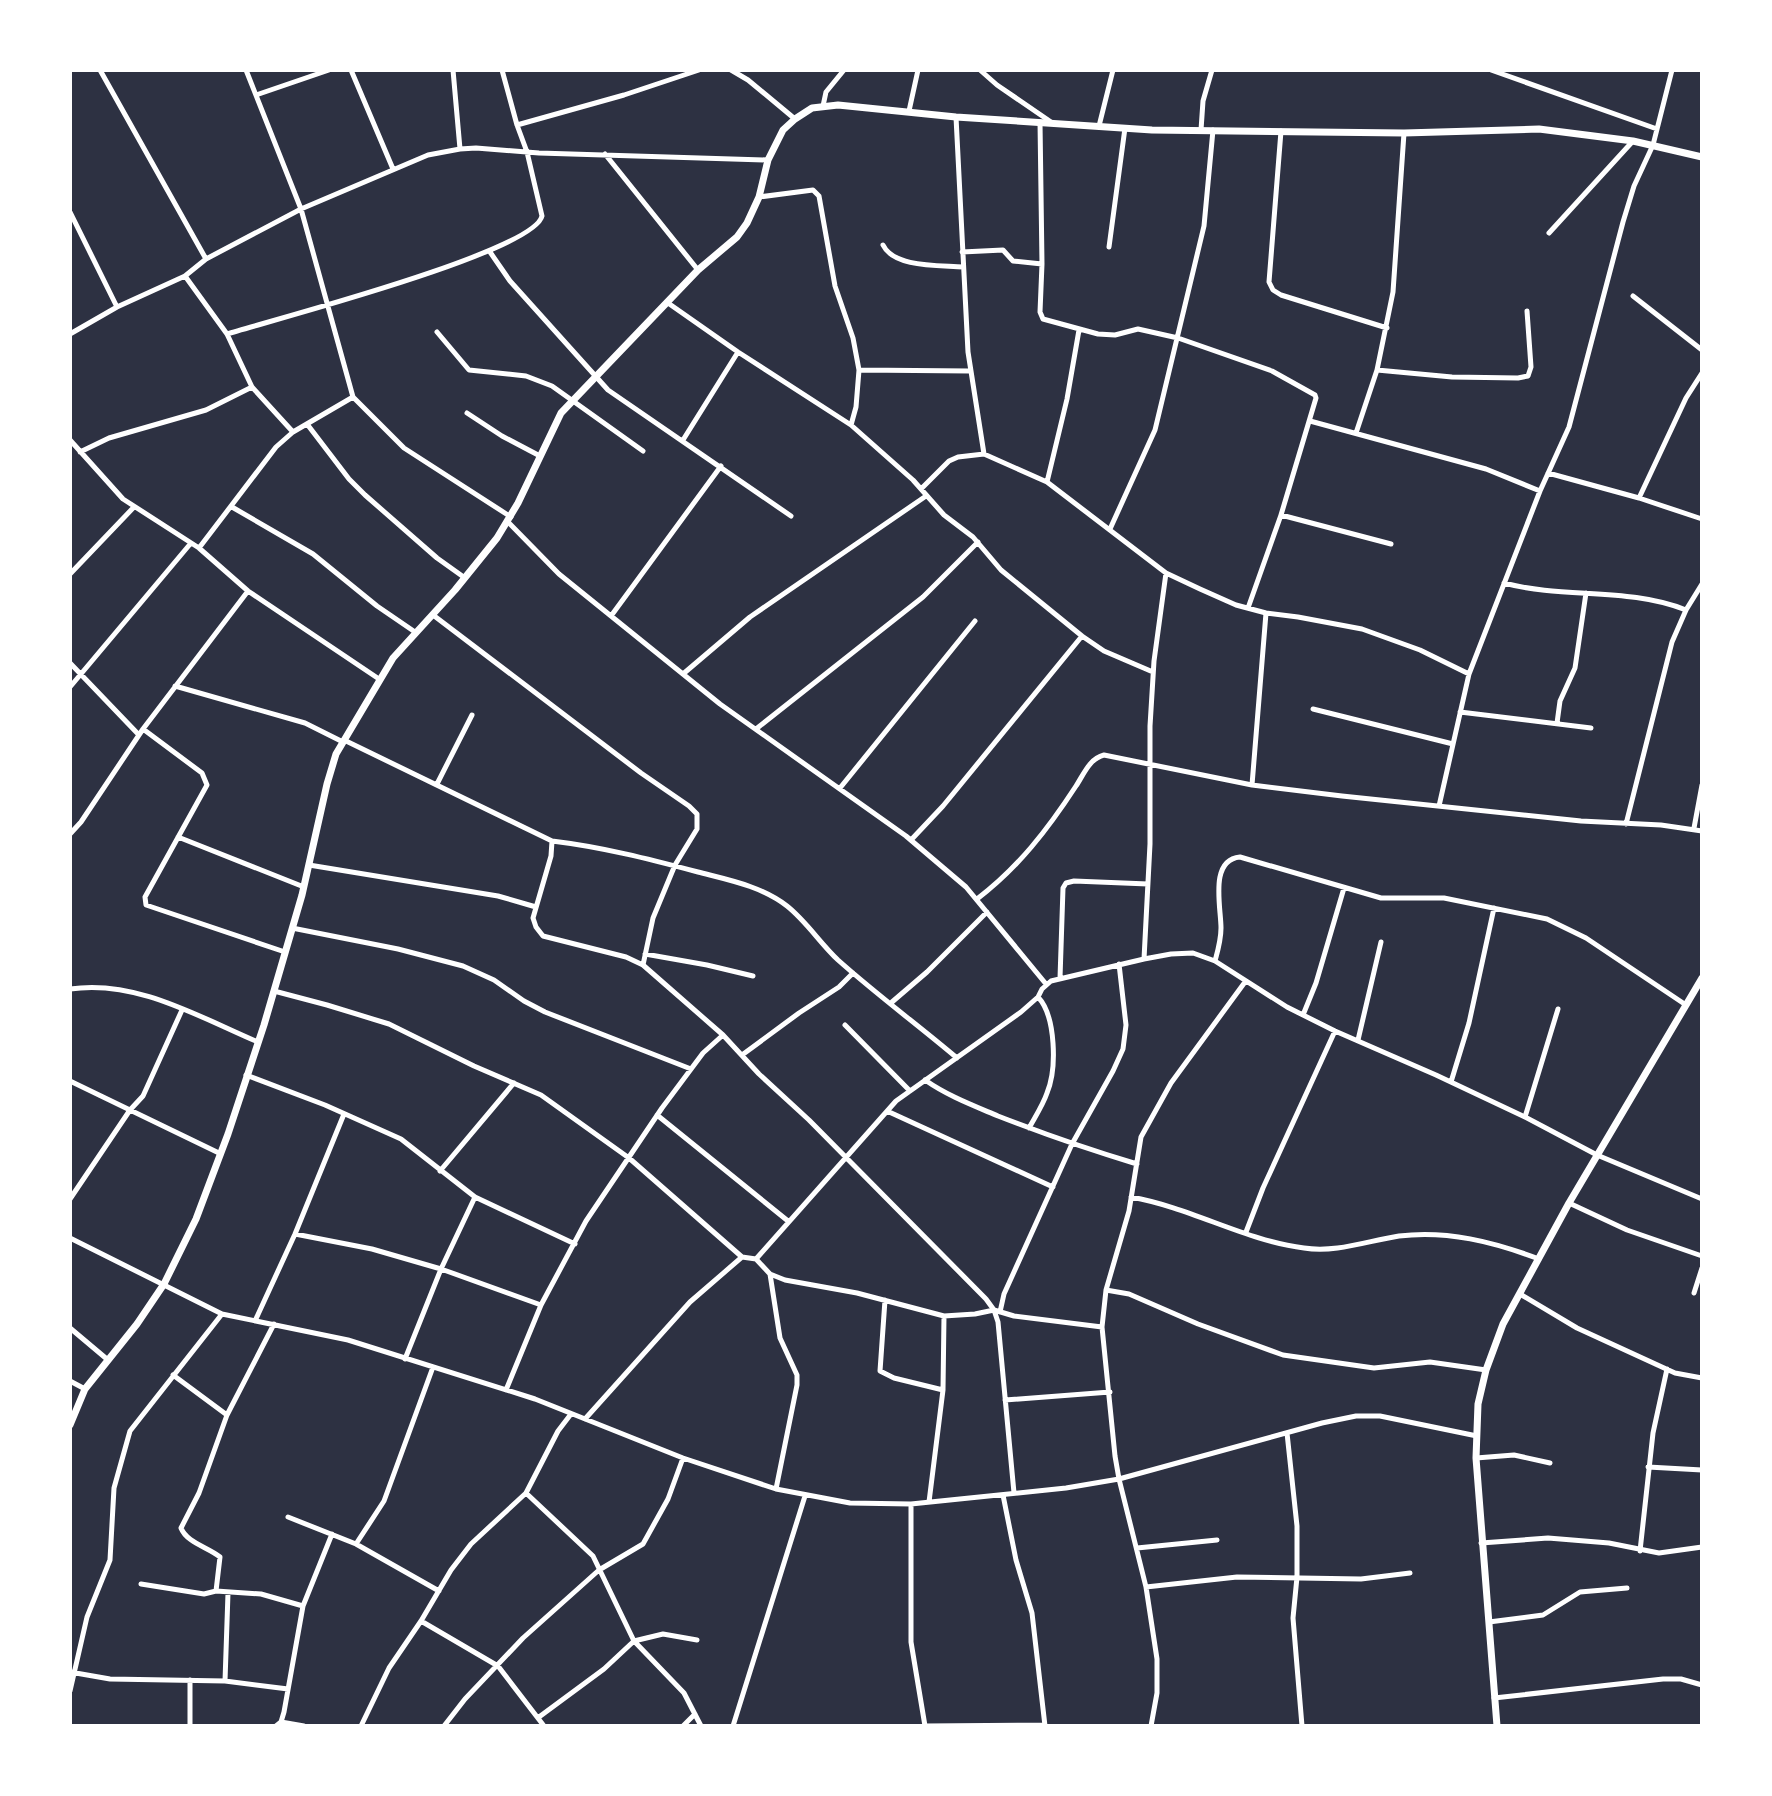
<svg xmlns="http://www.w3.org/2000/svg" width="1772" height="1796" viewBox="0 0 1772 1796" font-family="'Public Sans',sans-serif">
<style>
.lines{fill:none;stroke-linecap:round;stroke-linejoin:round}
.minor{stroke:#fff;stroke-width:5}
.tertiary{stroke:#fff;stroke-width:7}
</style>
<rect width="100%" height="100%" fill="#2d3142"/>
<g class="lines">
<path class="minor" d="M100 70 206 259
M246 70 301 209 353 397 404 448 511 517
M351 70 393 169
M453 70 460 149
M731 70 748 80 795 119
M980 70 997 85 1051 122
M1491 70 1657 129
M256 95 329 70
M823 106 826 92 844 70
M909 111 918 70
M956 117 968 352 984 454
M1040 122 1042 264 1040 312 1043 319 1098 334 1115 335 1138 329 1178 338 1272 371 1315 395 1316 398 1281 515 1248 608
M517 125 624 95 699 70
M1099 126 1113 70
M1201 130 1203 101 1212 70
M1281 131 1269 282 1273 290 1281 295 1387 328
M605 154 698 270
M759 197 813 190 819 196 835 286 853 338 859 370 856 407 851 425
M70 212 117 307
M1549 233 1633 141
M883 245C894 268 940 265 963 267
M1109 247 1125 128
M490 252 510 281 608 390 791 516
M962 252 1003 250 1013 261 1042 264
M185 276 227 334 252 387 293 432
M1633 296 1702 350
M668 303 738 352 851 425 913 480 944 515 973 537 1001 570 1082 636 1104 651 1153 672
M437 332 469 370 526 376 552 386 643 451
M70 334 117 307 185 276 206 259 301 209 428 155 460 149 476 148 539 153 768 160
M227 334C272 320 534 252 542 216L527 152 517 125 502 70
M859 370 970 371
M1377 370 1452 377 1518 378 1528 376 1531 367 1527 311
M467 413 502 436 540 456
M1310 421 1486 469 1540 491
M307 424 349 479 365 495 437 558 465 578
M1356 433 1377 370 1393 292 1404 133
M70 440 123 499 199 548 248 591 379 679
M683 440 738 352
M80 452 109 438 206 410 252 387
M1548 473 1639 498 1702 519
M1047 482 1067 399 1079 330
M921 489 949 461 958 457 984 454 1047 482 1166 573 1200 589 1236 605 1266 613 1298 617 1362 629 1420 650 1469 674
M1639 498 1686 398 1702 373
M232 507 313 554 377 606 415 632
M1281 515 1391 544
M508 522 559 574 720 704 906 836 966 887 1046 984
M1110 529 1155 430 1204 226 1213 130
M199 548 276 447 293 432 353 397
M70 574 134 507
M1504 583C1564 599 1628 587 1686 610
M433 615 641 773 689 806 697 814V829L675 865 653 918 643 965
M611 616 721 466
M70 663 139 735
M683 674 750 617 926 496
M175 686 305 723 343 742
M70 687 191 543
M1313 709 1453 744
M1460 712 1591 728
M1557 723 1560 701 1575 668 1586 593
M143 729 202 773 207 785 145 897 146 905 285 952
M756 729 923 597 978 542
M344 740 552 841 551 856 533 918 536 927 543 936 626 957 643 965 723 1035 759 1074 809 1120 986 1299 994 1310 998 1322 1014 1493
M437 784 472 715
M1252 785 1266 613
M840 788 975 621
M1439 806 1469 674 1540 491 1569 427 1623 222 1634 186 1653 145 1672 70
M1626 824 1672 642 1686 610 1702 584
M1694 828 1702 785
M70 834 81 822 143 729 248 591
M178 837 304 887
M911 840 943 806 1082 636
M552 841C602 847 649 859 698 872 729 880 761 886 787 906 806 921 820 943 838 960 876 994 918 1025 957 1058
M309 865 498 896 536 907
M977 899C1018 868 1048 829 1076 786 1084 774 1089 759 1104 755L1252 785 1342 796 1581 821 1661 825 1702 831
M292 928 398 949 463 966 494 980 524 1001 545 1012 691 1069
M645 954 707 965 753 976
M1144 959 1150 844V726L1154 661 1166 573
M1215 961C1218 950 1221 940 1221 928 1221 907 1209 860 1240 857L1381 898H1444L1547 919 1586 938 1686 1005
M1060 978 1063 888 1066 883 1074 881 1148 884
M70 989C136 979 199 1017 258 1042
M274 991 327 1005 389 1024 474 1066 541 1095 629 1158 742 1257
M892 1002 927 972 987 912
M1303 1015 1316 983 1344 888
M845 1025 910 1091
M1358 1040 1381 942
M742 1055 799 1013 839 987 853 973
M246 1075 325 1105 401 1139 475 1197 575 1244
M925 1080C948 1096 972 1105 998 1116 1044 1134 1090 1150 1137 1164
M70 1081 221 1154
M1451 1082 1469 1023 1494 908
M887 1111 1053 1187
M657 1115 788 1221
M1525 1117 1558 1009
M1029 1128C1035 1117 1043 1105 1047 1093 1057 1069 1056 1016 1038 997
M440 1171 514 1083
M1131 1197C1192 1208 1246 1241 1304 1248 1336 1253 1367 1241 1399 1236 1447 1230 1494 1242 1539 1259
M70 1199 130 1110 143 1096 182 1010
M1569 1203 1627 1230 1702 1256
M1246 1232 1263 1188 1335 1031
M295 1234 372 1249 441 1269 541 1305
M70 1238 222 1314 348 1340 535 1399 683 1458 776 1489 850 1503 911 1504 1066 1488 1119 1479 1322 1423 1356 1416H1380L1477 1436
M756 1259 770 1274 785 1280 857 1293 944 1316 975 1314 994 1310 1014 1316 1102 1327
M770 1274 780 1338 797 1375V1385L776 1489
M1106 1290 1129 1294 1198 1324 1283 1355 1374 1368 1430 1362 1486 1370
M1694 1293 1702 1268
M1520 1294 1577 1328 1675 1373 1702 1378
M885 1300 880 1371 894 1378 943 1390
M1000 1312 1004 1294 1072 1144 1113 1071 1123 1049 1126 1025 1119 964
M255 1321 295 1234 344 1114
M70 1328 108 1360
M405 1359 441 1269 475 1197
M173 1375 227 1415
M70 1381 85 1389
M506 1390 541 1305 586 1221 662 1108 703 1053 723 1035
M1005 1400 1110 1392
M585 1419 690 1302 742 1257 756 1259 896 1101 1021 1012 1038 997 1042 989 1051 981 1144 959 1171 954 1193 953 1215 961 1287 1007 1335 1031 1436 1075 1525 1117 1597 1155 1702 1199
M1287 1433 1297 1526V1577L1293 1618 1302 1726
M1476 1458 1514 1455 1550 1463
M1648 1467 1702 1470
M526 1493 593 1556 634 1641 684 1693 701 1726
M1003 1495 1016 1560 1032 1613 1045 1726
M929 1502 943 1390 944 1316
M911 1504V1642L925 1726
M288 1517 356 1544 439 1591
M1481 1543 1548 1538 1609 1543 1659 1553 1702 1547
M356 1544 384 1501 433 1367
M1137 1548 1217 1540
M1640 1551 1653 1433 1667 1369
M141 1584 204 1594 216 1591 261 1594 303 1606
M1146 1587 1237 1577 1361 1579 1410 1573
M216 1591 220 1557C208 1547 187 1543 181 1528L199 1493 227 1415 274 1324
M421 1621 498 1666 544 1726
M1489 1622 1543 1615 1580 1592 1627 1588
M70 1672 110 1679 225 1681 288 1689
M225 1681 228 1593
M70 1691 87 1617 110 1560 114 1488 130 1431 222 1314
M1494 1698 1663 1679H1681L1702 1685
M539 1717 604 1669 634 1641 663 1634 697 1640
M281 1722 304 1726
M190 1726V1680
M276 1726 281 1722 284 1712 303 1606 332 1534
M361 1726 389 1668 421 1621 451 1570 471 1544 526 1493 558 1431 571 1414
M444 1726 465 1699 523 1638 599 1570 643 1544 668 1499 683 1458
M683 1726 695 1714
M733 1726 805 1496
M925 1726 1045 1725
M1151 1726 1157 1693V1659L1146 1587 1119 1479 1115 1456 1102 1327 1106 1290 1129 1211 1141 1137 1171 1083 1245 982"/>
<path class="tertiary" d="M70 1425 85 1389 137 1324 164 1284 196 1219 228 1134 264 1025 302 895 327 784 336 754 393 658 455 590 497 538 518 503 561 413 698 270 737 237 747 223 759 197 768 160 783 130 795 119 812 108 838 105 956 117 1152 130 1404 133 1539 129 1633 141 1702 157
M1497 1726 1476 1458 1478 1404 1486 1370 1503 1324 1569 1203 1702 978"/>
</g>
<rect width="1772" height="1796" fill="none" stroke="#ffffff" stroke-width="144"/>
</svg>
